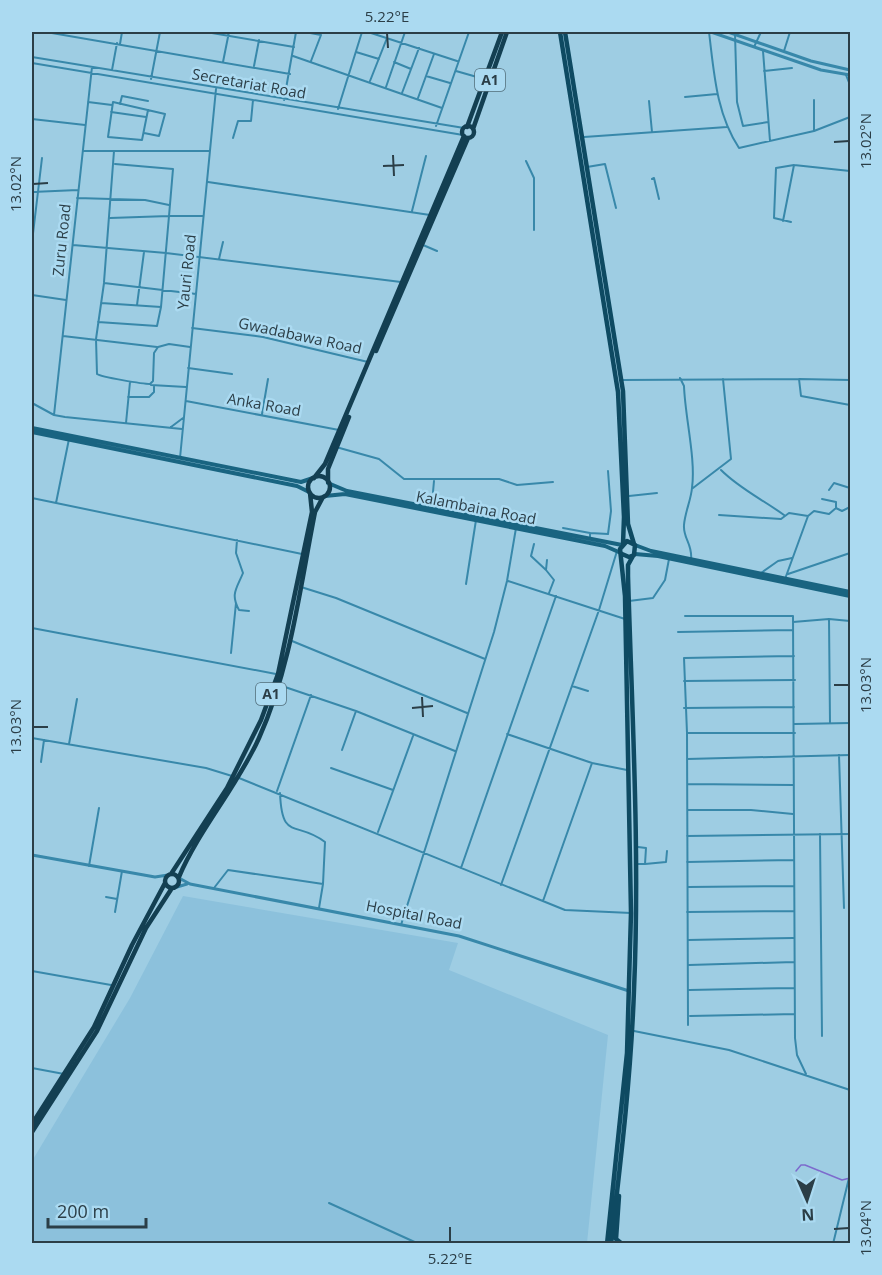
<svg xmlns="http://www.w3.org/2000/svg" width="882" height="1275" viewBox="0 0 882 1275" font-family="'Open Sans',sans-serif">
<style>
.built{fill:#8cc1dc}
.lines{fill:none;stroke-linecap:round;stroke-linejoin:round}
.stream{stroke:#7d6bcd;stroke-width:1.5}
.minor{stroke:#3888aa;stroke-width:2}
.tertiary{stroke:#3888aa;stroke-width:3}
.secondary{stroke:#196481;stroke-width:4}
.primary{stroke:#0e4a62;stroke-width:4.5}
.trunk{stroke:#133f52;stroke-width:4.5}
.ticks{fill:none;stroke:#2b3e47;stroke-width:2}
.labels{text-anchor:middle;stroke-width:5;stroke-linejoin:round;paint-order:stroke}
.shield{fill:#abdaf1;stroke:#516d7a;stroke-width:1.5}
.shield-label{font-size:14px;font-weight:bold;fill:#2b3e47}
.street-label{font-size:15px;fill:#2b3e47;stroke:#abdaf1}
.neatline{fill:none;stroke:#2b3e47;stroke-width:2}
.ticks-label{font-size:15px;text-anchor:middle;fill:#2b3e47}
</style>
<rect width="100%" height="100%" fill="#9ecde3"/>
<path class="built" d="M183 896 458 943 449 970 608 1035 587 1243H32V1161L130 998Z"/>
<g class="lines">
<path class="stream" d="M796 1171 801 1165H805L842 1180 850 1178"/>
<path class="minor" d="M46 32 290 74
M206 32 294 47
M305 32 321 35 311 61
M368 32 457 61
M709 32C714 72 716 113 739 148L814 131 850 117
M735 34 737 102 743 126 768 122
M120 44 122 32
M754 47 761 32
M763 51 770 141
M784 51 790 32
M356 52 379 59
M293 56 442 108
M32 57 464 128
M223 62 229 32
M394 62 411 69
M32 63 463 135
M254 66 259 40
M112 70 117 43
M456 71 484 79
M764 71 792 68
M846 75 850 85
M426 76 450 83
M151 79 160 32
M370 81 387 38
M386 87 405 32
M402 93 419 48
M685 97 717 94
M418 98 434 54
M284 100 296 32
M814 100V131
M649 101 652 132
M88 102 112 105
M120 104 122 96 148 101
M338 109 362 32
M111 112 146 117
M32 119 85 125
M436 126 469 32
M144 133 159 136 165 114 113 102 108 137 142 140 148 110
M584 137 727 127
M233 138 238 121H251L253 100
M83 151H209
M526 161 534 178V230
M587 167 605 164 616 208
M652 179 654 178 659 199
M208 182 430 215
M32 192 78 190
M77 198 145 200 169 205
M412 211 426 156
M110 218 169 216 173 169 115 164
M783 221 794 165
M791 222 774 218 776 168 794 165 850 171
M32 242 42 158
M73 245 166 253 401 282
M423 245 437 251
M219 259 223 242
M104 282 114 151
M32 295 66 300
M101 303 161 307
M137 305 144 252
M98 322 157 326 161 307 169 216H203
M192 328 263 337 368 362
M63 336 157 347
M190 347 169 344 158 347 154 353 153 381 150 384C143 384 101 377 97 374L96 339 104 283 196 294
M188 368 232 374
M680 378 684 386C685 417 696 459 692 488 691 500 685 512 684 525 683 539 693 544 691 560
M799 379 850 380
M622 380 799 379 801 396 850 405
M151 385 186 387
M128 397H149L154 392V386
M186 401 339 430
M32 403 54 415 65 417 182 429
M262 414 268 379
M54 415 92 67
M126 423 130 382
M171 427 183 418
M336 447 379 459 404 479H499L517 485 553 482
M180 458 216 89
M721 470C740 489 762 499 784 515
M693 488 731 459 723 379
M829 490 834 483 850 488
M433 492 434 481
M629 496 657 493
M32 498 302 554
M822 499 836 502V508L842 511 850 507
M56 503 69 439
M428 506 429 496
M719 515 781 519 789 513 808 516
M563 528 590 533
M590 538V533L608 534 611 511 608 471
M237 540 236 553 243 573C237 588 230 594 239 610L249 611
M534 544 531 556 546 570
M547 560 546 570 554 580 549 593
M761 573 778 561 792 558
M788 574 850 553
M785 579 808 516 814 511 829 514 836 508
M508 581 625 619
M466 584 476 520
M301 587 336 598 485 659
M629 601 653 598 665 580 669 559
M685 616H793L795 1038 797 1055 806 1074
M829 619 830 723
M793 622 829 619 850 621
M32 628 276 674
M678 632 793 630
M292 641 467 713
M231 653 236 603
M684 681 795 680
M279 685 356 711 455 751
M572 686 588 691
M684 708 794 707
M795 724 850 723
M687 733H795
M507 734 592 763 627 770
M32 738 206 768 232 776
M69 744 77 699
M342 750 356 711
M839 755 844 908
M687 759 850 755
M41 762 44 740
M331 768 393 790
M239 778 565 910 631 913
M688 784 793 785
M277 791 311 695
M280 793C282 842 296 820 325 842L323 884 319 908
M688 810H751L793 814
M378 832 413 736
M820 834 822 1036
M687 836 850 834
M687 862 794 860
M636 864H645L646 848 638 847
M645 864 666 862 667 851
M89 866 99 808
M461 868 556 596
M501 885 599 610 617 551
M688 887 794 886
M214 888 228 870 323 884
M106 897 117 899
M543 901 592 763
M115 912 122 871
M687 912 794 911
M401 925 494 632 507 581 516 528
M688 940 793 938
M689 965 794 962
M32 971 111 985
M689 990 794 988
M690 1016 795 1014
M688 1025 687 733 684 658 794 656
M634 1031 729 1050 850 1090
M32 1068 64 1074
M329 1203 419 1244
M621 1243 635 1244
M833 1244 849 1178 850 1157"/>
<path class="tertiary" d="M711 32 821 70 850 75
M728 32 811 61 850 70
M32 855 155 877 168 875
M179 878 190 884 459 936 629 991
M177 887 187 884"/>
<path class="secondary" d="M32 428 301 482 313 478
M32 432 297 486 309 492
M328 483 347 491 622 545
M325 496 345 494 605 546 621 553
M635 545 651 551 850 592
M635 554 658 556 850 596"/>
<path class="primary" d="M560 32 618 392 624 517 623 544
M565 32 623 391 628 524 634 544
M607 1244 627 1053 631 913 625 596 620 549 627 541 635 545 634 555 629 557 622 554
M611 1244C621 1159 631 1075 634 990 640 852 632 714 628 576V565L633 556
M618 1244 621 1243 616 1239 619 1196"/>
<path class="trunk" d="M462 132a6 6 0 1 1 12 0a6 6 0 1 1-12 0Z
M467 127 502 32
M473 129 507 32
M376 351 468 138
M308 487a11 11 0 1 1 22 0a11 11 0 1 1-22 0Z
M314 478 325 464 464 136
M328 482V469L349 417
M165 881a7 7 0 1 1 14 0a7 7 0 1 1-14 0Z
M171 874 227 788 261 720 278 674 312 512 310 493
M179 877C198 831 237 787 259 738 291 667 300 587 315 512L323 497
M32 1124 94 1027 132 945 165 883
M32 1132 97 1031 146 928 172 888"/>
</g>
<path class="ticks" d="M387 33 388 48M834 142 849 141M393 155 394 176M383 166 404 165M33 184 48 183M834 685H849M422 697 423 717M412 708 433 706M33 727H48M450 1227V1242M834 1229 849 1228"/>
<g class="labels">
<g class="shield">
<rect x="475" y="69" width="30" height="22" rx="4.5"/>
<rect x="256" y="683" width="30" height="22" rx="4.5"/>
</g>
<g class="shield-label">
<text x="490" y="85">A1</text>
<text x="271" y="699">A1</text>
</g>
<g class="street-label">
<text transform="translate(249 84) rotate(10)" y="5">Secretariat Road</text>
<text transform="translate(62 240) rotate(-84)" y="5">Zuru Road</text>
<text transform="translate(187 272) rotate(-84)" y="5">Yauri Road</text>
<text transform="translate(300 336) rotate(12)" y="5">Gwadabawa Road</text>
<text transform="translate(264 405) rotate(10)" y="5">Anka Road</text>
<text transform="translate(476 508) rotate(11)" y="5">Kalambaina Road</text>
<text transform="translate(414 915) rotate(11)" y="5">Hospital Road</text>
</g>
</g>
<rect width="882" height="1275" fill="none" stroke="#abdaf1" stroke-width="66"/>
<g transform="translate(807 1200) rotate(177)" stroke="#abdaf1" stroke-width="4.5" paint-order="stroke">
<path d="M0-4.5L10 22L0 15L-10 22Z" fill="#2b3e47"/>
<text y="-9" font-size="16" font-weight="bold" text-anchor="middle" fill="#2b3e47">N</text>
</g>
<path d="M48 1218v9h98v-9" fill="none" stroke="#2b3e47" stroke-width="3"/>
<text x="57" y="1218" font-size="18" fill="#2b3e47" stroke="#abdaf1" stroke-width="4.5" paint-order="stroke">200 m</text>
<rect x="33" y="33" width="816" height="1209" class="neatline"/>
<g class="ticks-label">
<text x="387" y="22">5.22°E</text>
<text transform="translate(866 141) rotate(-90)" y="5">13.02°N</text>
<text transform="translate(16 184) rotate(-90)" y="5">13.02°N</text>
<text transform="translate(866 685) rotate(-90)" y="5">13.03°N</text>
<text transform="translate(16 727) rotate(-90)" y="5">13.03°N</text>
<text transform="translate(866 1228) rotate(-90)" y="5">13.04°N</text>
<text x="450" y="1264">5.22°E</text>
</g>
</svg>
